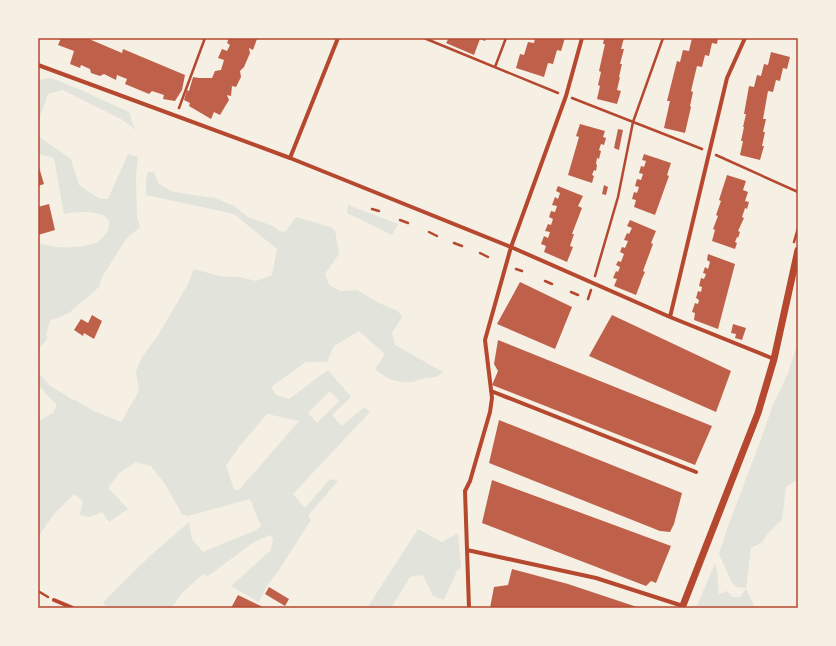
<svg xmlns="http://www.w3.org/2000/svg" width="836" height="646" viewBox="0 0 836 646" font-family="Lato,sans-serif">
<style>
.green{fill:#e2e4dc;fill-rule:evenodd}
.building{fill:#bf614a}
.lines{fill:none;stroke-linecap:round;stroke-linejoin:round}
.path{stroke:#b5482f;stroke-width:2.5}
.minor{stroke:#b5482f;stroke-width:4}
.tertiary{stroke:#b5482f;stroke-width:7}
.neatline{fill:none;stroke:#b5482f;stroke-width:1.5}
</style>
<rect width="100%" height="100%" fill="#f6efe4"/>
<path class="green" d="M51 78 81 90 129 112 133 125 136 130 121 119 63 90 48 94 38 123V80Z
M38 136 71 159 79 185 100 199H108L128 154 138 157 136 175 137 217 140 227 126 239 102 277 99 287 69 313 50 321 46 335 48 338 38 350V244C43 243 45 245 50 246 61 249 85 247 96 243 100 241 104 236 107 232 120 208 76 211 64 214L54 158 39 154Z
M148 172H154L158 183 171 191 186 194 215 198 234 206 248 217 273 226 279 231 285 232 296 217 330 227 335 230 339 254 325 274 329 285 340 291 357 290 379 303 398 311 402 317 392 333 395 345 443 372C437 378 434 377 426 378 420 379 415 382 410 382 395 383 386 378 375 369L385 354 359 331 334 346 327 362H306L271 387 276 395 289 399 328 370 351 397 332 415 342 426 364 407 370 412 293 494 305 508 330 479 338 481 308 516 311 520 277 573 268 584 259 602 231 586 271 550 273 538 270 535 254 542 208 576 203 574 181 594 172 608H107L103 602 151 555 189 522 192 539 203 552 256 530 261 526 250 499 188 516 182 514 165 484 151 466 136 462 119 473 108 488 128 509 109 522 102 512 89 517 80 515 83 501 74 494 54 514 38 537V421L53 413 57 405 38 385V372L49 385 73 400H75L94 411 121 422 139 391 136 372 142 357 157 337 187 286 194 269 219 276 239 277 256 281 272 275 277 249 234 214 146 195V180ZM330 391 339 401 317 423 308 413ZM267 414 299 421 238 491 234 489 226 466 239 447Z
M348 205 398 224 392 235 347 213Z
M798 342V481H795L786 487 782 520 770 531 761 543 751 548 746 588 755 608H696L715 563 717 571 719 594 727 591 732 597H740L746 588 737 587 732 583 719 554 728 526 760 442 773 405 788 373Z
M418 529 442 542 458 533 461 568 457 571 444 600 433 596 423 575 410 577 391 608H367Z"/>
<path class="building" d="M61 38 89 39 122 53 123 49 185 75 182 90 175 101 163 99 164 95 152 91 149 94 125 84 127 79 117 75 116 80 104 74 100 76 91 73 90 69 81 65 80 68 70 64 74 51 58 45Z
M229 38 257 39 253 50 249 48 250 53 244 67 240 71 241 77 236 87 232 86 231 96 227 95 229 100 220 115 214 112 211 119 189 106 190 103 184 100 187 90 189 91 193 77 199 78H212L215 71 221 70 224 60 218 58 222 49 227 51 230 45 227 43Z
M449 38H486L485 41 480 39 474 55 446 43Z
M535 38H565L561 51 557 50 553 64 548 63 544 77 516 68 520 54 524 55 528 42 534 43Z
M604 38H624L621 49H624L620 64H622L619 77H620L617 90 621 91 617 104 597 99 600 86 598 85 601 72 599 71 605 44H603Z
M692 38H718L717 44 712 43 709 56 705 55 702 67 697 66 691 91 693 92 690 106 691 107 685 133 664 128 670 101H667L677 61 680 62 683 50 689 51Z
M771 52 790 57 787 69 783 68 780 81 776 80 773 92 768 91 763 119H766L763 132H765L762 146H764L760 160 740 155 743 141H741L744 127H743L746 114H744L749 86 754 87 757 75 761 76 764 64 768 65Z
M580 124 605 131 603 137 606 138 604 145 601 144 599 150 601 151 599 159 597 158 596 164 597 165 596 171 594 170 592 175 594 176 592 183 568 175 579 137 576 136Z
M618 129 623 130 619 150 614 148Z
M644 154 671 163 667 175 669 176 655 215 634 207 636 200 632 199 634 192 637 193 639 187 635 186 637 179 641 180 643 174 639 173 641 166 644 167 646 161 642 160Z
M38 164 44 184 38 186Z
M727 175 746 181 743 190 748 192 745 201 749 202 747 209 745 208 742 217 744 218 738 231 740 232 738 238 737 237 735 242 737 243 735 249 712 241 715 230 713 229 718 216 716 215 721 201 719 200Z
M604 185 608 187 606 195 602 194Z
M558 186 583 196 578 206 582 208 572 234H574L570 246 573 247 567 262 544 252 546 246 541 244 544 236 548 238 550 232 545 231 548 224 551 225 553 219 549 217 551 211 555 212 557 206 552 205 555 197 558 199 560 193 556 191Z
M49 204 55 230 38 235V207Z
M630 220 656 231 651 243 653 244 643 271 645 272 641 281V282L636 295 614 286 617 279 613 278 616 271 618 272 620 267 616 265 618 261 621 262 624 254 620 252 622 247 625 248 628 241 624 240 627 233 629 234 632 228 627 226Z
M708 254 735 264 718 329 694 320 695 313 692 312 695 303 698 304 699 300 696 298 698 291 701 292 702 287 699 286 701 278 704 279 706 274 703 273 705 267 708 269 710 262 707 260Z
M520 282 572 307 555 349 497 324Z
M92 315 102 321 94 339 84 333 83 336 74 330 81 319 88 323Z
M612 315 731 371 716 412 589 356Z
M733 324 746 328 742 340 735 338 736 334 731 333Z
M498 340 712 426 695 465 492 385 498 371 494 364Z
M499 420 682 493 674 524 670 532 660 531 489 463Z
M492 480 671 546 656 583 651 581 646 586 482 523Z
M512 569 568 584 640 608H490L494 587 508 585Z
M269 587 289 599 285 606 265 594Z
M238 595 265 608H231Z"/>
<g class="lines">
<path class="path" d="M424 38 558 93
M495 67 506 38
M572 98 702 149
M179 108 205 38
M716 155 798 192
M372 209 379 211
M400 220 408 223
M429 232 437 236
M794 242 798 228
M454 243 462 246
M480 253 488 257
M516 269 522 271
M595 276 618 197 633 122 663 38
M545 281 552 284
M571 292 578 295
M588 299 591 290
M38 591 48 597"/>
<path class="minor" d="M38 65 290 158 511 247 670 317 774 359
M290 158 338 38
M670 317 727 78 745 38
M491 391 696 472
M467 550 596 578 683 606
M54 600 73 608
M469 608 465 491 470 481 490 412 492 398 485 340 511 247 566 96 582 38"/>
<path class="tertiary" d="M682 608 758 413 774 359 798 250"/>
</g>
<rect width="836" height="646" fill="none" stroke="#f6efe4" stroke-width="78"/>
<rect x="39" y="39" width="758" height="568" class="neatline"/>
</svg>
